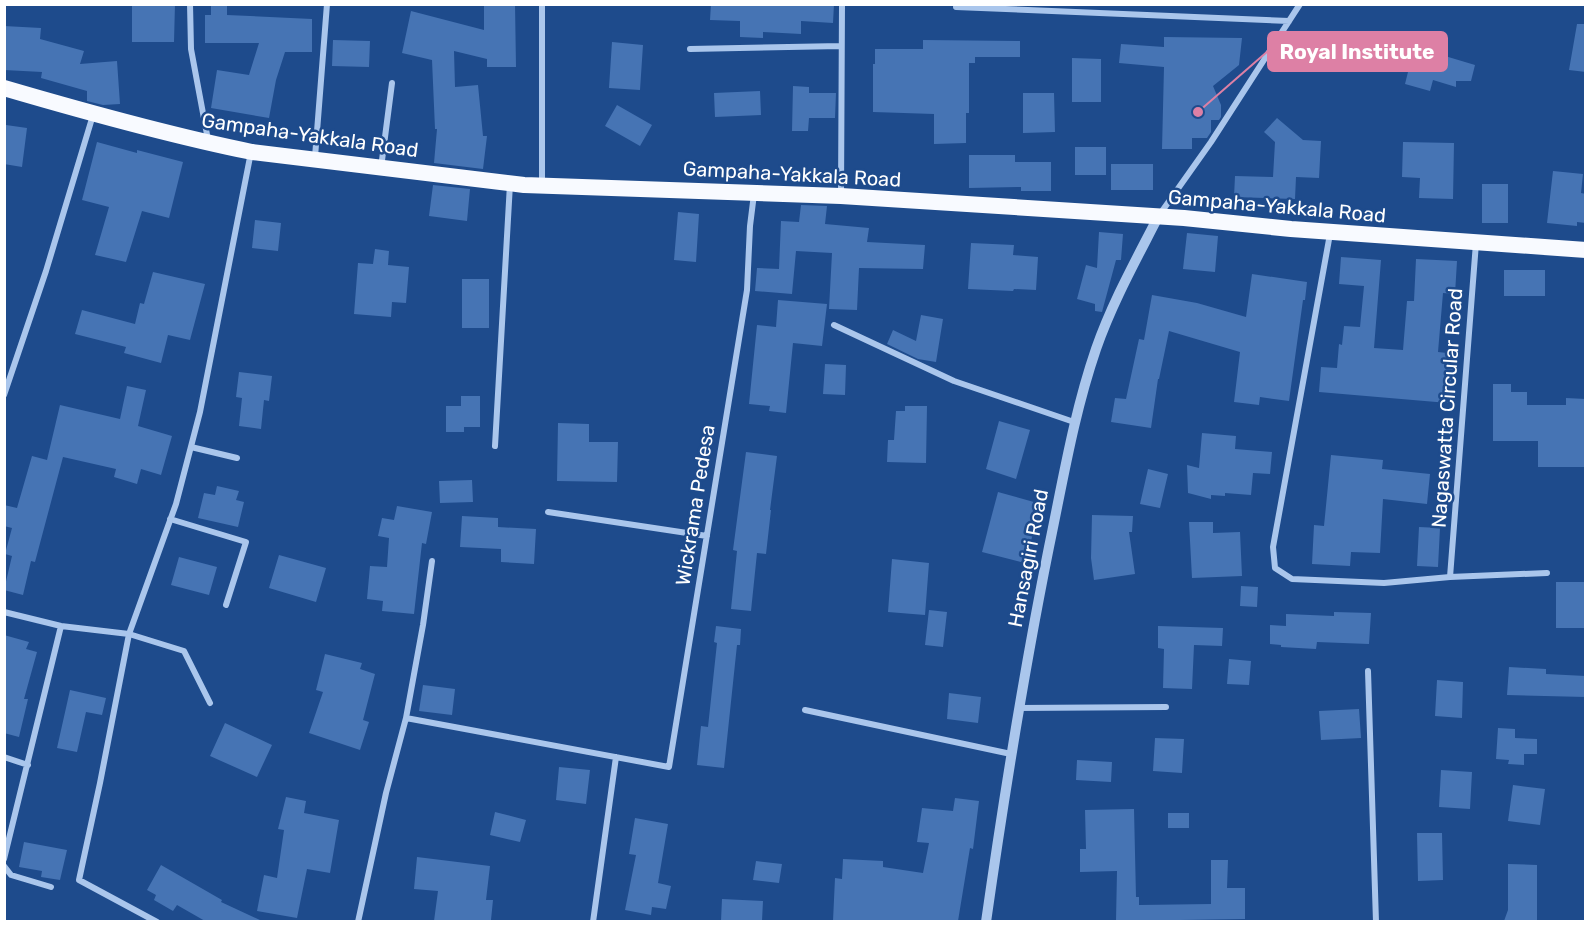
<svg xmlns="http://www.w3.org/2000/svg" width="1590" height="926" viewBox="0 0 1590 926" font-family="Rubik,sans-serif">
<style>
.building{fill:#4674b4}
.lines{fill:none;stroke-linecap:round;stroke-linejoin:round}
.minor{stroke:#aac6ec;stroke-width:6}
.tertiary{stroke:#aac6ec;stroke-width:10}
.trunk{stroke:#f8faff;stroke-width:16}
.labels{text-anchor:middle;stroke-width:5;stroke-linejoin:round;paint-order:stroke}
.street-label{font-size:20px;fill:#fff;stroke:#1e4b8c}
.leader{fill:none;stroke:#dd80a5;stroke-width:2}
.callout-dot{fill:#dd80a5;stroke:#1e4b8c;stroke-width:2}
.callout{fill:#dd80a5;stroke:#dd80a5;stroke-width:2}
.callout-label{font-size:21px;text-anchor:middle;font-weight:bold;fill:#fff}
</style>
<rect width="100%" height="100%" fill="#1e4b8c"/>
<path class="building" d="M132 4H175L174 42H132Z
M484 4H515L516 67H487V59L454 51 455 87 478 85 483 136H487L483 169 434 163 437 129H435L432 60 402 53 411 11 484 30Z
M711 4H834L833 23 801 21V34L763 32V38L740 37V21L710 20Z
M211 6H227V15L312 19V52H285L276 80 269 118 211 108 217 70 249 75 259 43H205V15H211Z
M1577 24H1586V72L1569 70Z
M4 26 41 28 40 39 84 51 80 64 117 61 120 104 103 105 87 101V91L41 78 42 72 4 70Z
M1164 37 1242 38 1239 65 1213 86 1221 105V117L1219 120H1211V132L1207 138H1192V149H1162L1164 67 1119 63 1121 44 1164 47Z
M333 40 370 41 369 67 332 66Z
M923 40 1020 41V57H975V63H969V113H966V143L934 144V114L873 112V64H875V49H923Z
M612 42 643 45 640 90 609 88Z
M1425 50 1475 65 1471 81H1456V87L1433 80 1430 91 1405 84 1410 64 1420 66Z
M1072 58 1101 59V102H1072Z
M793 86 809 87V93H836L835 118H809L808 131H792Z
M760 91 761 115 715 117 714 93Z
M1023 93H1054L1055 132 1023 133Z
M617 105 652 125 640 146 605 126Z
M1277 118 1303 140 1321 141 1319 178 1296 177 1295 199 1234 197 1235 176 1273 177 1275 142 1264 132Z
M6 125 27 128 22 167 4 164Z
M97 142 137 153V150L183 162 169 218 142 211 126 262 95 255 109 207 82 200Z
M1403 142 1454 143 1453 199 1419 198 1420 178 1402 177Z
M1075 147H1106V175H1075Z
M969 155H1015V162H1051V191H1021V187L969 188Z
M1111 164H1153V190H1111Z
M1553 171 1583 174 1581 193 1586 194V223L1577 222V226L1547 223Z
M1482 184H1508V223H1482Z
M433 185 470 189 467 221 429 216Z
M801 205 827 206 825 224 869 228 867 242 925 245 923 269 859 268 857 310 829 309 832 253 796 251 792 294 755 291 757 268 779 269 781 221 799 222Z
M678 212 699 214 696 262 674 260Z
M255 220 281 223 278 251 252 248Z
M1099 232 1123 234 1121 260H1116L1102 312 1095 311V304L1077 299 1086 265 1097 268Z
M1187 233 1218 236 1215 272 1183 269Z
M971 243 1014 245 1013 255 1038 257 1036 290 1014 289 1013 291 968 289Z
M375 249 389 251 388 265 409 267 406 303 392 302 391 317 354 314 358 263 373 264Z
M1341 257 1381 260 1374 348 1403 350 1407 301H1414L1416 259 1457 261 1455 294 1443 293 1438 352 1456 354 1455 372H1452L1451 383H1450L1448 403 1319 392 1321 367 1337 368 1339 344 1342 345 1344 326 1360 327 1364 286 1339 284Z
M1504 270H1545V296H1504Z
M153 272 205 284 190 340 168 335 161 363 124 353 126 347 75 334 82 310 135 324 140 303 144 304Z
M1252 274 1307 282 1305 300H1303L1289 401 1260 397 1259 405 1234 402 1240 352 1169 331 1159 379H1158L1151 428 1111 422 1115 398 1126 399 1139 339 1144 340 1152 295 1197 303 1246 317Z
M462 279H489V328H462Z
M778 300 827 304 822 346 793 343 786 413 769 411 770 406 749 404 757 325 776 327Z
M921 315 943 319 936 362 918 359 887 344 893 330 916 341Z
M825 364 846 365 845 395 823 394Z
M239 372 272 376 269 401 264 400 261 429 239 426 242 398 236 397Z
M1493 384H1511V392H1527V405H1566V398L1586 399V467H1538V441H1493Z
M127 386 146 390 138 426 172 436 161 475 141 469 137 484 114 477 116 469 63 457 35 562 31 561 23 595 4 590 12 556 5 554 12 528 4 526V505L17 508 32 456 47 460 60 405 120 419Z
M461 396H480V427H464V432H446V406H461Z
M905 406H927L926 463 887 462 888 440H894L896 411H905Z
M999 421 1030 430 1016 479 986 469Z
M558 423 589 424V442H618L617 482 557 481Z
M1202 433 1236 436 1235 449 1272 452 1270 474 1253 473 1251 495 1225 493V496L1211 495V499L1188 493 1187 465 1199 468Z
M746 452 777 456 770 510H771L766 554 757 553 751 611 731 609 737 551 733 550Z
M1331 455 1383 460 1382 469 1430 474 1427 504 1383 499 1380 553 1351 552 1350 566 1312 564 1314 525 1324 526Z
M1148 469 1168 474 1160 508 1140 504Z
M472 480 473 502 440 503 439 481Z
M217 486 239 491 236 500 244 502 238 527 198 518 204 493 215 495Z
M998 492 1041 504 1025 563 982 552Z
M397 506 432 512 426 544 422 543 414 614 382 611 383 601 367 599 370 566 387 567 389 538 378 536 382 518 394 520Z
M1092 515 1133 516 1132 532H1129L1135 574 1094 580 1091 558Z
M462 516 498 518V527L536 529 534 564 501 562V549L460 547Z
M1189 522H1213V533L1240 532 1242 576 1192 578Z
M1419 527 1440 528 1438 567 1417 566Z
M279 555 326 568 316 602 269 588Z
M179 557 217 567 209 595 171 585Z
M892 559 929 563 925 615 888 612Z
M1556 582H1586V628H1556Z
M1241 586 1258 587 1257 607 1240 606Z
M929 610 947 612 943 647 925 645Z
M1334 612 1371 613 1369 644 1317 642 1316 649 1281 647V645L1270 644V625L1286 626V614L1334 616Z
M716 626 741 629 740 645H737L724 768 697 765 701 726 708 727 717 643 714 642Z
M1158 626 1223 628 1222 646 1194 645 1192 689 1163 688 1164 649 1158 648Z
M4 635 29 642 26 649 37 652 24 699H28L19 737 4 733Z
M325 654 362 663 360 669 375 674 363 720 369 722 360 750 309 733 323 692 316 690Z
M1229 659 1251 661 1249 685 1227 684Z
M1509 667 1546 669V674L1586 676V697L1507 695Z
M1437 680 1463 682 1462 718 1435 716Z
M423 685 455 689 452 715 419 711Z
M70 690 106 698 102 715 86 712 77 752 57 748Z
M949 693 981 697 978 723 947 719Z
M1359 709 1361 738 1321 740 1319 711Z
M225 723 272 745 257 777 210 756Z
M1498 728 1515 729V738L1537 739V754H1524V765L1508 764 1509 760 1496 759Z
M1155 738 1184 739 1182 773 1153 771Z
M1077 760 1112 762 1111 782 1076 780Z
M559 767 590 770 586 804 556 800Z
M1441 770 1472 772 1470 809 1439 807Z
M1513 785 1545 789 1540 825 1508 821Z
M286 797 306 801 304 813 339 820 330 873 307 869 297 918 257 911 264 875 277 878 284 830 278 829Z
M955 798 979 801 973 849 970 848 958 921H833L835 878 842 879 843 859 883 861V867L923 873 929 843 917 842 922 808 953 811Z
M1134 809 1136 897H1139V905L1211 904V860H1228L1227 888H1245V919L1116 921 1117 871 1080 872V849H1086L1085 810Z
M495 812 526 820 520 842 490 835Z
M1168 813H1189V828H1168Z
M635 818 668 824 658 883 671 886 666 909 652 907 651 915 625 910 636 855 629 854Z
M1417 833H1442L1443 880 1418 881Z
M24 842 67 850 60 880 41 877 42 871 19 867Z
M417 857 490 866 486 900H493L491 920 434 921 438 891 414 889Z
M756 861 782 864 779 883 753 880Z
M1508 864 1537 865V921H1504L1508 910Z
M161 865 222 900 221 902 262 921H205L177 905 173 911 154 900 156 895 147 890Z
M722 899 763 901 762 921H721Z"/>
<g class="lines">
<path class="minor" d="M190 4 191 49 208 140
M956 7 1289 21
M690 49 841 46
M315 157 327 4
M381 168 392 83
M542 185V4
M841 195 842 4
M1160 214 1211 142 1300 4
M1330 234 1273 547 1275 568 1292 579 1384 583 1450 577 1547 573
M834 325 954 381 1074 422
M4 395 46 271 93 115
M495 446 510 184
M191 447 237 458
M548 512 707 536
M170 519 246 542 226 605
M432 561 423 625 406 718 669 767 747 290 750 226 754 194
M1450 577 1476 243
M4 612 61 626 129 634 100 783 79 880 157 922
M1368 671 1376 922
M210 703 184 651 129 634 176 504 200 412 251 152
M1018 708 1166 707
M805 710 1011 754
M4 757 28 765
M4 859 61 626
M4 866 11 875 51 887
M358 922 386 793 406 718
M593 922 616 757"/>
<path class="tertiary" d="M986 922C1004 796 1024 671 1049 547 1063 480 1074 413 1096 349 1112 303 1136 260 1158 217"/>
<path class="trunk" d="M4 88C86 112 168 135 252 152L524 185 841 196 1184 218 1291 229 1586 250"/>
</g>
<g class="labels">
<g class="street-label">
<text transform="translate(310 135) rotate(8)" y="7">Gampaha-Yakkala Road</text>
<text transform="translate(792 174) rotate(3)" y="7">Gampaha-Yakkala Road</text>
<text transform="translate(1277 206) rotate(5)" y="7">Gampaha-Yakkala Road</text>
<text transform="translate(1447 408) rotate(-86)" y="7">Nagaswatta Circular Road</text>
<text transform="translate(695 505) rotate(-81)" y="7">Wickrama Pedesa</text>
<text transform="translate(1028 558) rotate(-79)" y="7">Hansagiri Road</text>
</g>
</g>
<path class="leader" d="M1198 112L1268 51"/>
<circle class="callout-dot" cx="1198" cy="112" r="6"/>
<rect class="callout" x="1268" y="32" width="179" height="39" rx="6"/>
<g class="callout-label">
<text x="1357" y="59">Royal Institute</text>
</g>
<rect width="1590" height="926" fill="none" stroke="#ffffff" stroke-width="12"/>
</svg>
